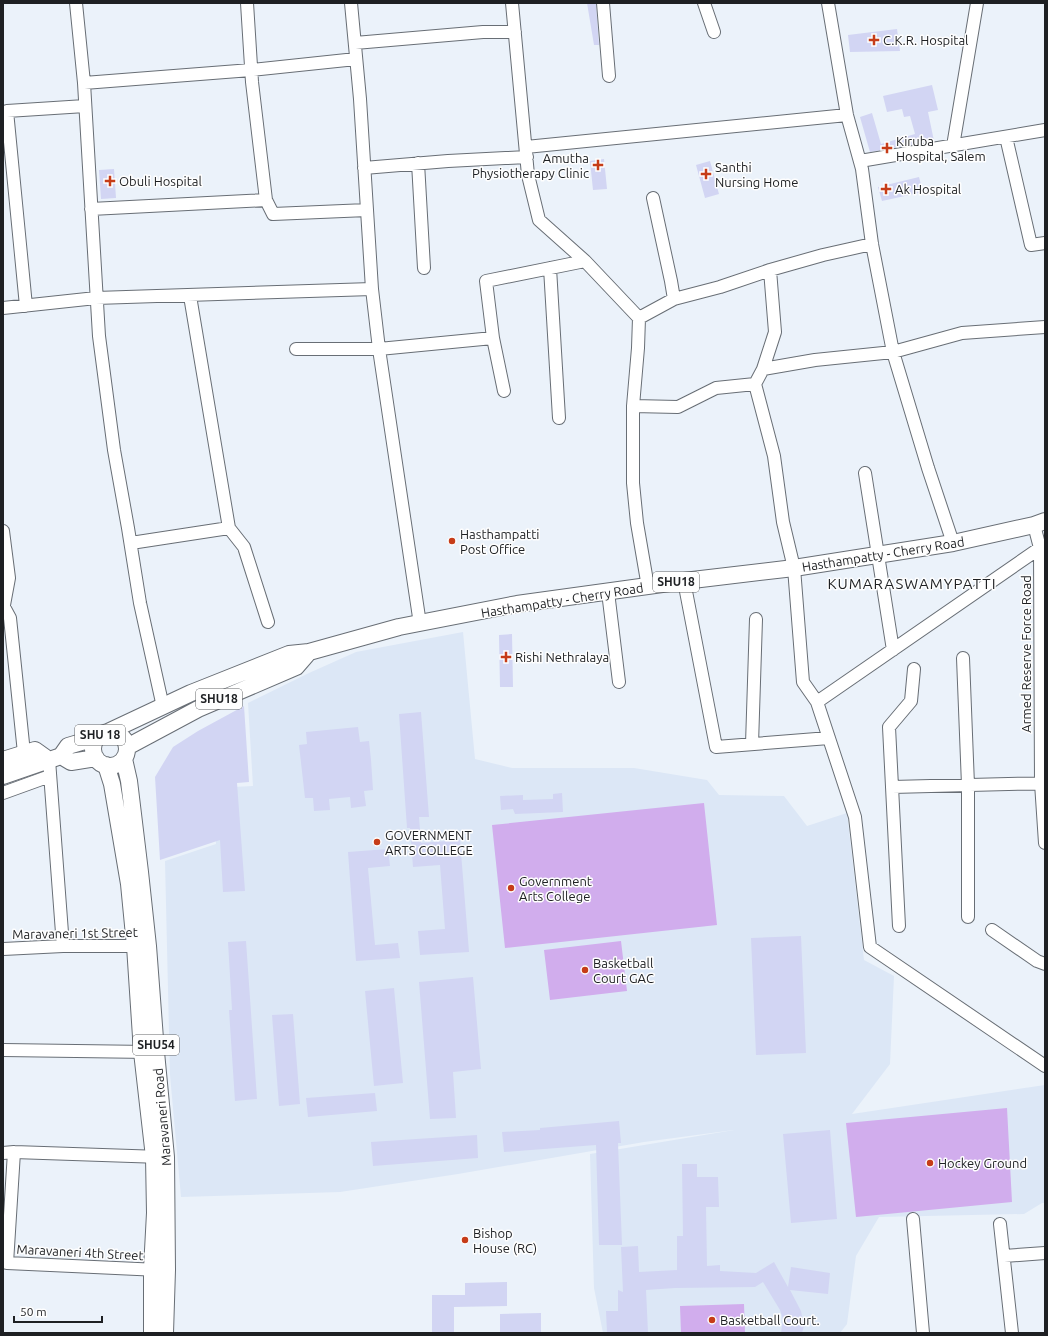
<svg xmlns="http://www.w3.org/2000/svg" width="1048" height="1336" viewBox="0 0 1048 1336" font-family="Ubuntu,sans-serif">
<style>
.built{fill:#dce7f6}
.green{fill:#d1aded}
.building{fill:#d2d5f3}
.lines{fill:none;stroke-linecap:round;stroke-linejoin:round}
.minor-casing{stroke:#686e75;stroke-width:14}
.major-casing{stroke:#686e75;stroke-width:18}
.minor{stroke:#fff;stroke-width:12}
.major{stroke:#fff;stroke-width:16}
.poi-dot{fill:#c63c18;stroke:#fefefe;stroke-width:1.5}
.labels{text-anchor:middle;stroke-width:3;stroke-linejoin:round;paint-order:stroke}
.shield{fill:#fefefe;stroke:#616365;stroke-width:1}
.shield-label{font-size:12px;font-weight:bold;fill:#1e2023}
.poi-label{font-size:13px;fill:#1e2023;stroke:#fefefe;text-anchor:start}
.street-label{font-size:13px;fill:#1e2023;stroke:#fefefe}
.quarter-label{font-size:15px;letter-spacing:1px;fill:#1e2023;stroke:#fefefe}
</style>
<rect width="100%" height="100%" fill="#ebf2fa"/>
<path class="built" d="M463 632 475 759 512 768H634L707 780 719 795 784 796 807 826 847 813 864 960 894 976 890 1064 852 1114 1045 1085V1203H1042L1024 1214 879 1217 856 1256 847 1324 840 1333H603L594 1288 590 1154 734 1130 644 1142 458 1174 340 1192 181 1197 170 1075 165 861 216 844 213 788 253 786 248 703 309 673 356 652Z"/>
<path class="green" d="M704 803 717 925 505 948 492 825Z
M621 941 627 991 550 1000 544 950Z
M1007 1108 1012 1202 856 1217 846 1123Z
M744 1304 745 1333H681L680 1306Z"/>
<path class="building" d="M587 3H596L599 45H594Z
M897 29 900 51 850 52 848 35Z
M932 85 938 110 928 112 934 141 870 152 860 117 872 113 881 144 915 134 910 116 904 117 902 109 887 112 883 96Z
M604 159 607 189 593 190 590 161Z
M710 161 719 194 705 198 696 165Z
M114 169 116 198 101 199 99 170Z
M919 177 923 192 882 201 878 187Z
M512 634 513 687H500L499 635Z
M244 706 249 782 237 783 245 891 223 892 220 840 160 860 155 777 173 747 198 731Z
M421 712 429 817H419L421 843 460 840 469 952 420 955 418 931 445 929 440 865 413 867 410 828H407L399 714Z
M358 727 360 742 369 741 371 760 373 790 364 791 366 806 351 808 350 797 329 799 330 810 314 811 313 798H305L299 745 307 744 306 732Z
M562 793 563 812 515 814 513 809 501 810 500 796 523 795V800L553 799V794Z
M388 849 390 866 368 868 375 945 398 943 400 958 356 961 348 852Z
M801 936 806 1053 756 1055 751 938Z
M246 941 257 1099 235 1101 229 1010H232L228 942Z
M473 977 481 1069 453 1072 456 1118 430 1119 419 982Z
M394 988 403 1083 374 1086 365 991Z
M293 1014 300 1104 279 1106 272 1015Z
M375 1093 377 1111 308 1117 306 1098Z
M619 1121 621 1143H618L622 1245H599L596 1145 504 1152 502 1132 540 1130V1128Z
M830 1130 837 1219 791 1223 783 1134Z
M477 1135 478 1158 373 1166 371 1142Z
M682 1164H697V1177H718L719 1207H706L707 1266 720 1265V1271L756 1273 774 1262 788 1287 791 1267 830 1273 828 1294 790 1290 801 1311 804 1326 802 1333H781L783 1319 780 1310 763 1282 755 1287 675 1288 646 1290 648 1333H607L606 1311H618V1290L623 1292 621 1247 638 1246 639 1272 677 1270V1236H683Z
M507 1282V1306L454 1307V1333H432V1295H465V1283Z
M541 1313V1332L500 1333V1314Z"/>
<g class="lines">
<g class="minor-casing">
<path id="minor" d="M76 3 84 83 99 336 114 450 128 528 140 603 163 707
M351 3 360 99 372 289
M512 3 528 175 539 220 585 261 639 318
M603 3 609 76
M704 3 714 32
M828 3 847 115 862 169 872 244 893 352 928 468 953 543
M355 43 483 32H515
M84 83 251 70 356 59
M1006 137 1031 245 1045 243
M953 146 977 3
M526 147 847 115
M860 161 1045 130
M418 163 424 268
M364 168 448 161 527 157
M653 198 671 281 674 299
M266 200 273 214 367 210
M91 209 266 200 252 82 247 3
M550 268 559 418
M26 306 7 111 85 106
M3 308 96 298 372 289 379 349 420 624
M493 338 504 391
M296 349H379L493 338 486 281 585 261
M763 369 775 332 770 270
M633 406 678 407 716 388 755 384
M865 473 893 650
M1034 525 1040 548 1041 783 1045 843
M229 528 244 547 268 622
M3 531 9 578 4 605
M131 543 229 528 190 296
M1040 548 817 702 855 817 870 947 1045 1066
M684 581 716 747 829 738
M648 587 637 523 633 483V406L638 348 639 318 674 299 720 287 770 270 823 255 872 244
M608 592 619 682
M3 605 10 618 24 753
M963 658 968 785V917
M817 702 803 682 794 568 783 522 774 456 755 384 763 369 815 360 893 352 962 333 1045 327
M752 744 756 619
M49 760 63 946
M892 787 1045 783
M3 793 50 776
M899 926 889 727 911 701 914 669
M992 930 1037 961 1045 964
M3 949 63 946H143
M3 1050 149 1052
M14 1152 7 1263 159 1270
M3 1153 14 1152 161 1157
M913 1219 923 1333
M1000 1224 1012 1333
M1004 1256 1045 1253"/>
</g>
<g class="major-casing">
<path id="major" d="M108 732 191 693 289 654 309 652 399 627 517 604 684 581 794 568 953 543 1034 525 1045 521
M93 749a17 17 0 1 1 34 0a17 17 0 1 1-34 0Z
M127 747 198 709 296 667 309 652
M61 756 71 762 96 758
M124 759 129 781 140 872 148 946 156 1052 166 1157 167 1270 165 1333
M3 760 35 750 49 760
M106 765 112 784 129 884 135 946 142 1052 154 1157 155 1213 152 1269V1333
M3 776 61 756 68 746 98 737"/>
</g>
<use href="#minor" class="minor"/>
<use href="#major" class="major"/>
</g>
<g class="poi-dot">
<path d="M872 34h4v4h4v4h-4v4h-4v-4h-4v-4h4z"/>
<path d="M885 142h4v4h4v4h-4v4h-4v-4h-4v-4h4z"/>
<path d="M596 159h4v4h4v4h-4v4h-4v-4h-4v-4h4z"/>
<path d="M704 168h4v4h4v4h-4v4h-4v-4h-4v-4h4z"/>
<path d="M108 175h4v4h4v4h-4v4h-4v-4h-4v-4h4z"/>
<path d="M884 183h4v4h4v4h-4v4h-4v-4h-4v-4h4z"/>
<circle cx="452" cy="541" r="4"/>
<path d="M504 651h4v4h4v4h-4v4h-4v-4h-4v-4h4z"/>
<circle cx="377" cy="842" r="4"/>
<circle cx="511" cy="888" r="4"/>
<circle cx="585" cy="970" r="4"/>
<circle cx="930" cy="1163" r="4"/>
<circle cx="465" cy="1240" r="4"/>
<circle cx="712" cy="1320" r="4"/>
</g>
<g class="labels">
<g class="shield">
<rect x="653" y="572" width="46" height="20" rx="3"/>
<rect x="196" y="689" width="46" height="20" rx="3"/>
<rect x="75" y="725" width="50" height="20" rx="3"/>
<rect x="133" y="1035" width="46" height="20" rx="3"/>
</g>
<g class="shield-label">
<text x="676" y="586">SHU18</text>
<text x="219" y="703">SHU18</text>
<text x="100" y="739">SHU 18</text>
<text x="156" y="1049">SHU54</text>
</g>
<g class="poi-label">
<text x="883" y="45">C.K.R. Hospital</text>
<text x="896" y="146">Kiruba<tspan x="896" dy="15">Hospital, Salem</tspan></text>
<text x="589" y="163" text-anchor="end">Amutha<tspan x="589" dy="15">Physiotherapy Clinic</tspan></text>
<text x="715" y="172">Santhi<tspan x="715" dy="15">Nursing Home</tspan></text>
<text x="119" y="186">Obuli Hospital</text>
<text x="895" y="194">Ak Hospital</text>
<text x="460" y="539">Hasthampatti<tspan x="460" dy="15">Post Office</tspan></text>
<text x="515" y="662">Rishi Nethralaya</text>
<text x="385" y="840">GOVERNMENT<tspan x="385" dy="15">ARTS COLLEGE</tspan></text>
<text x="519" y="886">Government<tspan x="519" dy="15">Arts College</tspan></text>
<text x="593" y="968">Basketball<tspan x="593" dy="15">Court GAC</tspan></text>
<text x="938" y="1168">Hockey Ground</text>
<text x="473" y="1238">Bishop<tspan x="473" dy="15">House (RC)</tspan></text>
<text x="720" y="1325">Basketball Court.</text>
</g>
<g class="street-label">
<text transform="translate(883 554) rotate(-9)" y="5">Hasthampatty - Cherry Road</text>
<text transform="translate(562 600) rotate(-9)" y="5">Hasthampatty - Cherry Road</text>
<text transform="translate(1026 654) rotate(-90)" y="5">Armed Reserve Force Road</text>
<text transform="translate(75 933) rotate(-1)" y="5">Maravaneri 1st Street</text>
<text transform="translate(162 1117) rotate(-95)" y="5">Maravaneri Road</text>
<text transform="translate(80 1252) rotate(3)" y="5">Maravaneri 4th Street</text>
</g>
<g class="quarter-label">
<text x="912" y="589">KUMARASWAMYPATTI</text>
</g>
</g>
<rect width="1048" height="1336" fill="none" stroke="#1e2023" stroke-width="8"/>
<path d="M14 1316v6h88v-6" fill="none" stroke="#1e2023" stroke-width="2"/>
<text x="20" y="1316" font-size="12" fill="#1e2023" stroke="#fefefe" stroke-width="3" paint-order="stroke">50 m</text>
</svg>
